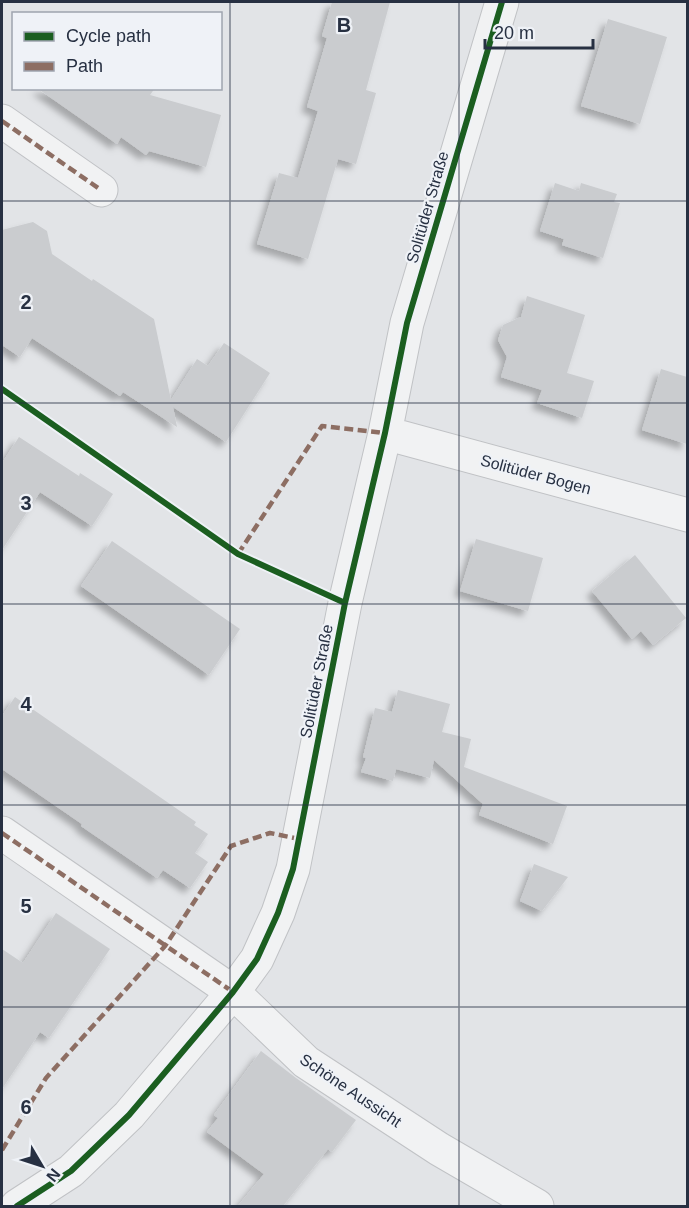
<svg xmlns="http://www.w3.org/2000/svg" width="689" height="1208" viewBox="0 0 689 1208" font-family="Arial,sans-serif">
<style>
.building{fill:#cacccf;filter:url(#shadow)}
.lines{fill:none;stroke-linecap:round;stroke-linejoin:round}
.minor-casing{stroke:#c0c2c5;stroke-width:35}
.minor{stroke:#f1f2f3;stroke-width:33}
.quiet{stroke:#8d6e63;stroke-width:4.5;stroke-dasharray:9 4.5;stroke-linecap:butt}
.cycleway-casing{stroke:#eff2f7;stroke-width:10}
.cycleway{stroke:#1b5e20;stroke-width:6}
.grid{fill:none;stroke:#273042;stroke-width:1.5;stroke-opacity:0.55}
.labels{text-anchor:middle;stroke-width:4.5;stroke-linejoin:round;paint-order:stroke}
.street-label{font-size:16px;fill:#273042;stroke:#eff2f7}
.grid-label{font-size:20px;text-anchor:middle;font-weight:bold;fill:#273042;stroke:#eff2f7;stroke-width:4.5;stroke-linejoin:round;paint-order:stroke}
</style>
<defs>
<filter id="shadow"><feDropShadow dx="-5.5" dy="5.5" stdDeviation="3" flood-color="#0004"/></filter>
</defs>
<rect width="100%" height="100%" fill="#e2e4e7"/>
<path class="building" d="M332 2H390L366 90 376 93 356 164 338 159 308 259 257 244 279 173 298 178 318 111 307 107 327 38 322 36Z
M608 19 667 37 640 124 581 106Z
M37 88H155L150 95 221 115 206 167 149 151 146 155 121 137 117 144Z
M555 183 579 191 581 183 617 194 614 202 620 203 603 258 562 245 564 239 540 231Z
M33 222 47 231 52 254 92 281 93 279 154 319 171 400 197 359 208 366 224 343 270 373 226 442 173 407 177 427 123 392 120 396 32 338 20 357 2 345V230Z
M527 296 585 315 567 373 594 381 582 418 537 403 542 390 501 377 507 357 498 340 503 325 521 317Z
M661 369 687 377V444L642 430Z
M19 437 79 476 80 473 113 494 92 526 40 492 2 550V463Z
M476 539 543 558 528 611 460 591Z
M112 541 240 629 209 675 81 586Z
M635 555 686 618 653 645 641 631 632 639 592 591Z
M398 690 450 704 442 732 471 739 464 767 567 806 553 844 479 815 483 804 434 760 430 778 396 769 393 781 361 772 366 758 363 757 375 708 392 712Z
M15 697 196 822 194 825 208 834 195 853 208 862 190 888 163 870 157 878 81 826 82 824 2 769V716Z
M534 864 568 877 542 911 520 901Z
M56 913 110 949 49 1038 40 1032 2 1089V949L23 963Z
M261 1051 296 1078 356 1120 332 1152 328 1149 283 1206H238L264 1174 207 1132 218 1118 214 1115Z"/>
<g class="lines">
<g class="minor-casing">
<path id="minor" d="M2 121 101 190
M385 433 688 515
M2 833 233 992 306 1062 439 1149 537 1206
M17 1206 71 1171 129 1115 233 992 257 959 278 913 293 869 345 603 385 433 407 323 502 2"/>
</g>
<use href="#minor" class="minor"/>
<path class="quiet" d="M2 121 101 190
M238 554 322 426 385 433
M2 833 233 992 230 995
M2 1150 46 1078 165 946 231 846 270 833 299 839"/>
<g class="cycleway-casing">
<path id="cycleway" d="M2 389 238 554 345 603
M17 1206 71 1171 129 1115 233 992 257 959 278 913 293 869 345 603 385 433 407 323 502 2"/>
</g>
<use href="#cycleway" class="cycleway"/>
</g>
<path class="grid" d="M230 2V1206M459 2V1206M2 201H688M2 403H688M2 604H688M2 805H688M2 1007H688"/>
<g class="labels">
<g class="street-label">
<text transform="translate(427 207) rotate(-74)" y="6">Solitüder Straße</text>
<text transform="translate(536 474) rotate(15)" y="6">Solitüder Bogen</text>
<text transform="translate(316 681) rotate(-79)" y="6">Solitüder Straße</text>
<text transform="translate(351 1090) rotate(34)" y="6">Schöne Aussicht</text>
</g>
</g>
<g class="grid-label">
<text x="344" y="32">B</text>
<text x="26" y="309">2</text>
<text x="26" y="510">3</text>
<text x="26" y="711">4</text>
<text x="26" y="913">5</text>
<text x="26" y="1114">6</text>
</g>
<rect width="689" height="1208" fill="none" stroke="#273042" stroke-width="6"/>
<rect x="12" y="12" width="210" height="78" fill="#eff2f7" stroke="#9fa4af" stroke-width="1.5"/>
<rect x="24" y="32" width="30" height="9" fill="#1b5e20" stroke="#9fa4af" stroke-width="1.5"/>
<text x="66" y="42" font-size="18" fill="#273042">Cycle path</text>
<rect x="24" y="62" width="30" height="9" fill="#8d6e63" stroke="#9fa4af" stroke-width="1.5"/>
<text x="66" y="72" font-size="18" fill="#273042">Path</text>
<g transform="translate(42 1166) rotate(129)" stroke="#eff2f7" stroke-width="4.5" paint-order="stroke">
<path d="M0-4.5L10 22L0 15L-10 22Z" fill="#273042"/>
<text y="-9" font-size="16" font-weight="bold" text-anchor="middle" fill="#273042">N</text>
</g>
<path d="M485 39v9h108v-9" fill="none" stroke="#273042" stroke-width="3"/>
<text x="494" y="39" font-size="18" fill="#273042" stroke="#eff2f7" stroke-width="4.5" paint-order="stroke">20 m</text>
</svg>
